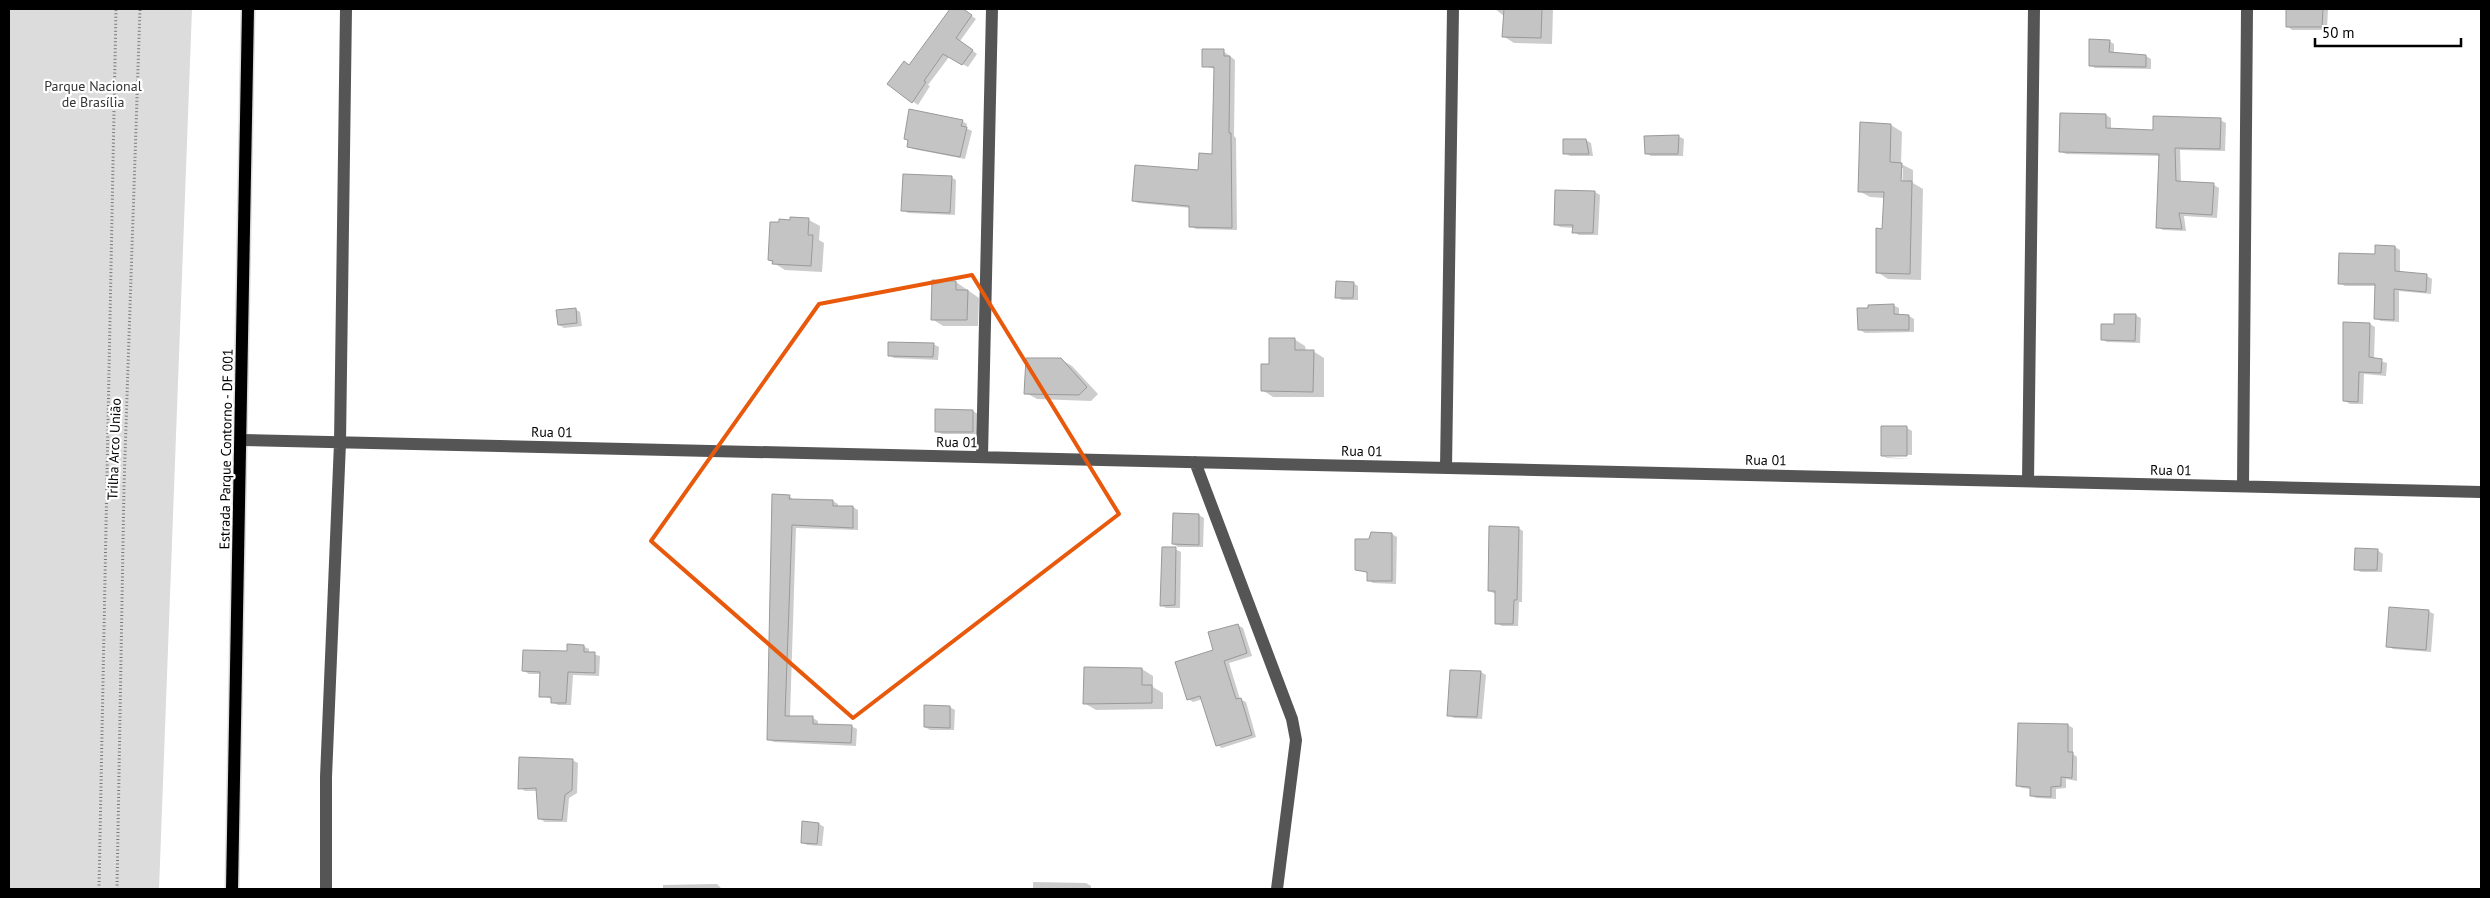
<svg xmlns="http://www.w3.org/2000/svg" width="2490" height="898" viewBox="0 0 2490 898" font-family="'PT Sans',sans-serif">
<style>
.green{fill:#dcdcdc}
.shadow{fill:#0003;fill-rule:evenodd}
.building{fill:#c4c4c4;stroke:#999}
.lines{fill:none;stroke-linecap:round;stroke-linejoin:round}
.major-casing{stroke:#dbdbdb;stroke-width:15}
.path{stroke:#777;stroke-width:3;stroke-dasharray:1 2.5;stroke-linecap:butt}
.minor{stroke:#555;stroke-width:12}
.major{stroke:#000;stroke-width:12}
.marked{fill:none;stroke:#e8590c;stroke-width:4;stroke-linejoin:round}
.labels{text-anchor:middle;stroke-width:4.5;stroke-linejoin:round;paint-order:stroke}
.park-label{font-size:14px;fill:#333;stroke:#fff}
.street-label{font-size:14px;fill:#000;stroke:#fff}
</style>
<rect width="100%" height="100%" fill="#fff"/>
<path class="green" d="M9 9H192L159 889H9Z"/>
<path class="shadow" d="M952 9H962L976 19 960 41 977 54 968 67 949 57 928 85 930 86 918 105 888 84 904 62 910 66Z
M1495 9H1553L1552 44 1514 43 1503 36 1504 16Z
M2287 9H2328L2327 30H2292L2287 26Z
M2109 41 2114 44V53L2146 56 2151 59V69L2095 68 2090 65Z
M1223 51 1235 60 1234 136 1236 138 1237 230 1196 229 1191 226V208L1138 203 1133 200 1199 171 1214 155 1215 69 1203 66Z
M2061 114 2106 115 2111 118V129L2154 132 2220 120 2226 123 2225 151 2180 150 2181 183 2214 185 2219 188 2217 218 2184 216 2186 231 2163 230 2158 227 2160 156 2066 154 2060 151Z
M962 121 967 124 966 128 972 131 965 159 913 149 908 146 909 141 905 139Z
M1891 125 1902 132 1901 164 1913 170V183L1923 189 1921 280 1888 279 1877 272 1884 230 1885 198 1870 197 1859 191ZM1901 168H1903L1902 188H1900Z
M1678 136 1684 139 1683 156H1651L1646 153Z
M1586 140 1591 143 1593 156H1570L1565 153Z
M951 177 956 180 955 215 908 213 903 210Z
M1595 192 1600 195 1598 235H1579L1574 232V228L1560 227 1555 224Z
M809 220 820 226 819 240 824 243 822 272 785 270 769 260Z
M2376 247H2395L2400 250V273L2427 276 2432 279 2431 294 2399 291V322L2381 321 2375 318 2376 286H2345L2340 283 2376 255Z
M933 281 956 282 979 298 978 326H943L932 319Z
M1353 283 1358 286V300H1342L1336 297Z
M1893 305 1899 308V316H1909L1914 319V332L1865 333 1860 330Z
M575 309 580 312 582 326 564 328 559 325Z
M2135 315 2141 318 2140 343 2107 342 2102 339Z
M2370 324 2375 327 2374 359 2387 363 2386 376 2364 374 2363 404H2350L2345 401Z
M1294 339 1305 346 1306 351H1313L1324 358V397H1273L1262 390 1270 366Z
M933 344 939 347 938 360 894 358 889 355Z
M1060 359 1072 366 1098 394 1091 401 1037 399 1026 393Z
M973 411 978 414V434H942L936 431Z
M1907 428 1912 431V455L1886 454V457L1912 459 1887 458 1882 455Z
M789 496 794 500 833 501 838 504V507H853L858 510V530L796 528 790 717 813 718 818 721V725L851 726 857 729 856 746 774 742 768 739Z
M1199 515 1204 518 1203 547H1178L1173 544Z
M1518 528 1523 531 1522 602H1519L1518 626H1502L1496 623V594L1489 591Z
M1392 534 1397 537 1396 584 1373 583 1368 580V573L1356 569 1370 540Z
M1175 549 1181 552 1180 608H1166L1161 605Z
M2377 550 2383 554 2382 572H2361L2355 569Z
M2428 611 2434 614 2431 652 2393 649 2388 646Z
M1238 625 1243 628 1252 656 1229 663 1240 699 1246 702 1256 737 1222 748 1217 745 1203 699 1193 702 1188 699 1214 651Z
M583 646 589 649V653L600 656 599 676 573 675 571 705H558L552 702 553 699 540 696 541 674H529L524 671Z
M1142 669 1153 676V687L1163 693V709L1096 710 1084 703Z
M1481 672 1486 675 1482 719 1454 718 1449 715Z
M950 707 955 710 954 730H930L925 727Z
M2019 724 2068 725 2073 728V754L2077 757V781L2066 779V788L2056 789V799L2036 798 2031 795V789L2022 788 2017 785Z
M572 760 578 763 577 793 569 798 567 822H545L539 818 538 791H525L520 788Z
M804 823 819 824 824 827 822 846 807 845 802 842Z
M1033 882 1086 883 1091 886V889H1033Z
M717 884 722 889H663V885Z"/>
<path class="building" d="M950 9H963L972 15 956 38 973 50 962 65 943 54 924 81 926 82 912 103 887 84 904 61 909 65Z
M1504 9H1542L1541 38 1502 37Z
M2286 9H2323L2322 27H2286Z
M2089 39 2110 40 2109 52 2146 55V67L2089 66Z
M1202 49H1224V56H1230L1229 133H1231L1232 228 1189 227V206L1132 201 1135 165 1198 170 1199 153 1212 154 1214 67H1202Z
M909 109 963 120 961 126 967 127 960 157 907 147 908 140 904 139Z
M2060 113 2106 114V128L2153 130V116L2221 118 2220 149 2175 148 2176 181 2214 183 2212 215 2179 213 2182 229 2156 228 2159 154 2059 152Z
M1860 122 1891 124 1890 162 1902 163 1901 181H1912L1910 274 1876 273V228L1882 229 1884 192H1858Z
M1679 135 1678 154H1645L1644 136Z
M1563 139H1586L1589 154H1563Z
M903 174 952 176 950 213 901 211Z
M1555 190 1595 191 1593 233H1572L1573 225H1554Z
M790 217 809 218 808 235H813L811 266 772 264 773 261 768 260 770 222H779V219L790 220Z
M2375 245 2395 246V271L2427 274 2426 292 2394 289V320L2374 319 2375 284H2338L2339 253 2375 254Z
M932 280 956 281V290H968L967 320H931Z
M1336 281 1354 282 1353 298H1335Z
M1894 304V314L1909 315V330H1858L1857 308H1868V305Z
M576 308 577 323 558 325 556 310Z
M2114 314H2136L2135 341 2101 340V324H2114Z
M2343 322 2370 323 2369 357 2382 359 2381 373 2359 372 2358 402 2343 401Z
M1269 338H1295V350H1314L1313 392 1261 391V364H1269Z
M888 342 934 343 933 357 888 356Z
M1026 358H1061L1087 387 1079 395 1024 394Z
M935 409 973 410V432H935Z
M1881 426H1907V456H1881Z
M772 494 790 495 789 499 833 500V506H853V528L792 525 785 716H813V724L852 725 851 743 767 740Z
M1173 513 1199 514V545L1172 544Z
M1489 526 1519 527 1517 600H1514L1513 624H1495V591H1488Z
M1371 532 1392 533V581H1367V572L1355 570V539H1369Z
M1162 547H1176L1175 605 1160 606Z
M2355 548 2378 549 2377 570H2354Z
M2389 607 2429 610 2426 650 2386 647Z
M1238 624 1247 653 1224 661 1236 699 1241 698 1252 735 1216 746 1200 696 1187 700 1175 662 1213 650 1208 632Z
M567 644 584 645V652H595V673L568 672 566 703H551V697H539L540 672 522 671 523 650 567 651Z
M1084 667 1142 668V685H1152V703L1083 704Z
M1450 670 1481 671 1477 717 1447 716Z
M924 705 950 706V728L924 727Z
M2018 723 2068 724V752H2073L2072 778 2061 777V786L2051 787V797L2030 796V787L2016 786Z
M519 757 573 759 572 790 565 795 562 820 538 819 536 788 518 789Z
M802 821 819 823 817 844 801 843Z"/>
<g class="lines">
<g class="major-casing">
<path id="major" d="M232 889 248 9"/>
</g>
<path class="path" d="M99 889 116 9
M117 889 124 486 140 9"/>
<path class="minor" d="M241 440 2481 492
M982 457 992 9
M1195 462 1292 719 1296 740 1277 889
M1446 468 1453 9
M2028 481 2034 9
M2243 486 2247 9
M326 889V777L340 443 346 9"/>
<use href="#major" class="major"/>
</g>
<path class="marked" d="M972 275 1119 514 853 718 651 541 819 304Z"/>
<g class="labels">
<g class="park-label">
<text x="93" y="91">Parque Nacional<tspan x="93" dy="16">de Brasília</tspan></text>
</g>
<g class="street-label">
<text transform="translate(552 432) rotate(1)" y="5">Rua 01</text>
<text transform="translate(957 442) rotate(1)" y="5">Rua 01</text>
<text transform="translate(114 449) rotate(-88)" y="5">Trilha Arco União</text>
<text transform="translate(226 449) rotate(-89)" y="5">Estrada Parque Contorno - DF 001</text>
<text transform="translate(1362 451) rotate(1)" y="5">Rua 01</text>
<text transform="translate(1766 460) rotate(1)" y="5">Rua 01</text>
<text transform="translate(2171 470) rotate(1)" y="5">Rua 01</text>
</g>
</g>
<rect width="2490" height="898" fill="none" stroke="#000000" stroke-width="20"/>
<path d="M2315 38v8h146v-8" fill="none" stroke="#000000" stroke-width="2.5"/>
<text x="2322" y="38" font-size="15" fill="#000000" stroke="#ffffff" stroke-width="4" paint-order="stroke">50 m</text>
</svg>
